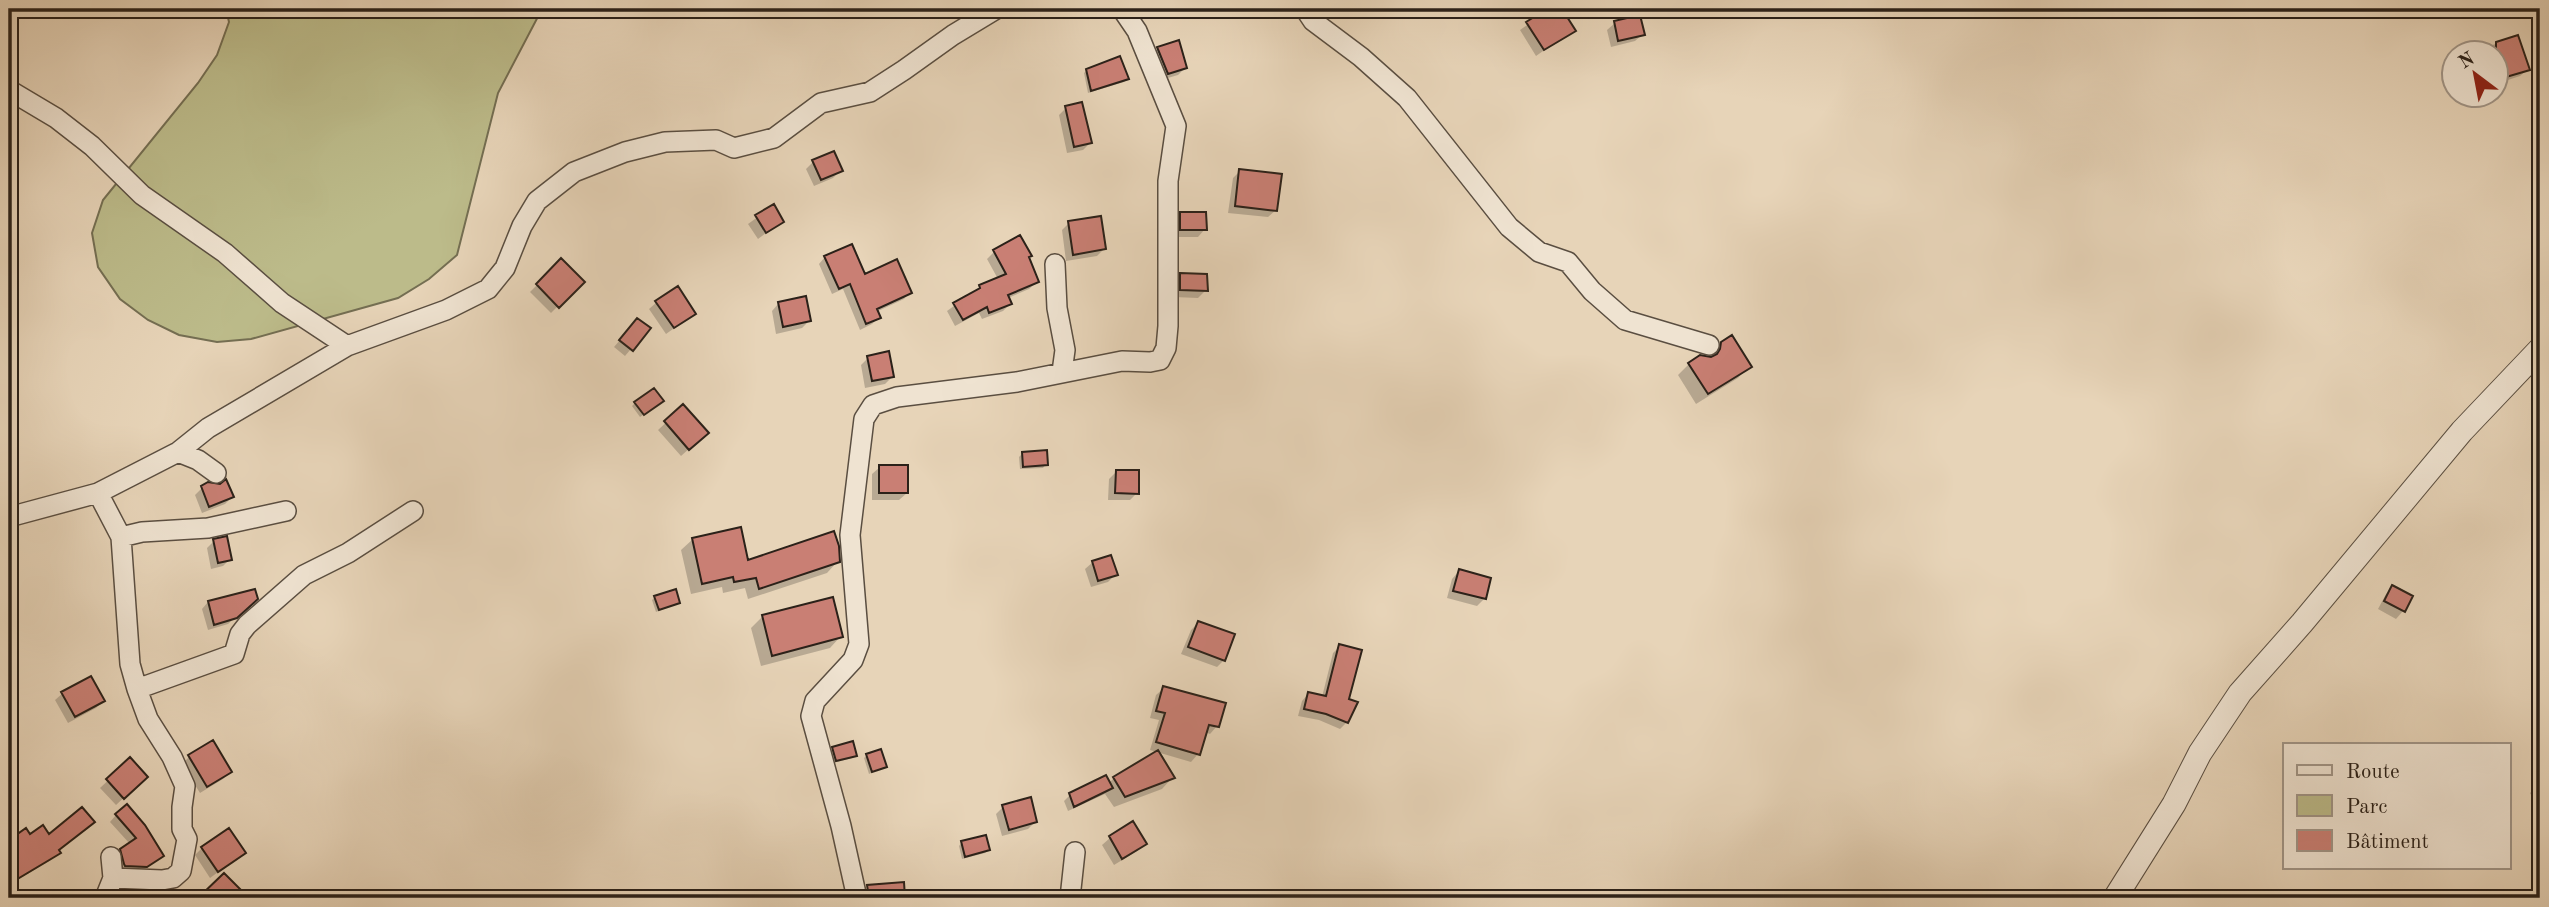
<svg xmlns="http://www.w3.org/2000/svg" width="2549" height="907" viewBox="0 0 2549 907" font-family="'Old Standard TT',serif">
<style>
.green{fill:#bcbb8a;stroke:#746e52;stroke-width:2}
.shadow{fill:#0003}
.building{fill:#c97f74;stroke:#2b2119;stroke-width:2}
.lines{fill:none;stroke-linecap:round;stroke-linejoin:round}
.minor-casing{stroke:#5a4e41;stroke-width:22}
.tertiary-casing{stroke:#5a4e41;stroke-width:25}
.minor{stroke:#efe3d1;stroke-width:19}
.tertiary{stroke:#efe3d1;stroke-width:23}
</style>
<rect width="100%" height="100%" fill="#e7d4b8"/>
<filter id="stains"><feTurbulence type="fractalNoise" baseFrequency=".00286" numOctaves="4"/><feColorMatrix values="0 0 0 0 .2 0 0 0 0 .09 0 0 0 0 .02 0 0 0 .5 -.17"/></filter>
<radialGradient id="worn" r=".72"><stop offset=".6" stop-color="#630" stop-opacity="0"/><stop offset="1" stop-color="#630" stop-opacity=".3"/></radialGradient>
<path class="green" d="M226 9H542L498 93 457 255 429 279 398 298 251 339 217 342 179 335 148 320 120 299 98 267 92 233 103 200 198 83 217 55 229 22Z"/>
<path class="shadow" d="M1550 9H1560L1573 30 1536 56 1520 30Z
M1666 9H1684L1675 17Z
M1615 23 1643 34 1635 41 1611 47 1607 30Z
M2517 37 2528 69 2520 76 2496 84V52H2478L2483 48Z
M1158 49 1185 68 1178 75 1161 80 1151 56Z
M1087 70 1127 79 1124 82 1088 93 1084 73Z
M1066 108 1090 143 1083 150 1067 153 1059 115Z
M813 162 841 170 833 178 814 186 806 169Z
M1240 171 1276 210 1268 217 1228 213 1233 178Z
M773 206 782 221 758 239 748 224Z
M1181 214 1205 229 1198 237H1174V221Z
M1069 223 1105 248 1097 256 1066 261 1062 230Z
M994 252 1027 258 1037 282 1029 289 1008 298 1010 304 1003 311 982 319 979 313 955 326 947 311 980 287 998 279 987 259Z
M825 257 864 276 910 292 904 299 876 312 878 318 872 324 860 330 843 289 832 294 819 264Z
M561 261 582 282 551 313 530 292Z
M1181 275 1206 290 1198 298 1174 297V282Z
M657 302 694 314 666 334 649 309Z
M779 303 809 321 802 328 776 334 772 311Z
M632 326 649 328 625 356 614 347Z
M1722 344 1749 366 1738 378 1696 404 1678 375 1689 364 1710 359V355Z
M868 358 892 377 885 384 865 388 861 365Z
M635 403 659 404 640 417 632 406Z
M683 407 699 440 681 456 658 430Z
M1023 453 1046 464 1043 468 1020 469 1019 457Z
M880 467 907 493 899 500H872V474Z
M1116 472 1137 493 1130 500H1108L1109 479Z
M202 488 232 497 225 504 202 513 195 495Z
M693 539 746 562 838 561 827 573 748 599 745 588 723 593 722 587 691 594 681 550Z
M214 541 230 559 223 566 211 569 207 548Z
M1093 562 1116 574 1108 582 1091 587 1085 569Z
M1459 571 1489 579 1484 599 1477 606 1447 598 1452 579Z
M2393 587 2411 597 2403 611 2396 619 2378 609 2386 594Z
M655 597 678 603 656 612 652 600Z
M208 602 249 605 228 624 208 630 202 609Z
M762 617 841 636 830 648 761 666 751 628Z
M1198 623 1224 660 1217 667 1181 654 1191 630Z
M1340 646 1347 700V722L1340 729 1319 720 1298 716 1302 701 1308 694 1322 697 1333 653Z
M1164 688 1217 726 1210 734 1205 732 1198 754 1191 762 1150 750 1159 720 1150 718 1156 695Z
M63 693 103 701 96 708 68 723 55 700Z
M833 748 855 755 852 758 833 763 830 751Z
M867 755 885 766 869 774 864 758Z
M189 757 230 772 223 779 200 793 182 764Z
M130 760 146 777 116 805 100 788Z
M1173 777 1162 789 1114 807 1105 794 1068 811 1064 801 1070 795 1108 784 1114 778Z
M2540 783V810L2530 793Z
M1003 807 1035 822 1028 829 1002 836 996 814Z
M116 815 161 856 140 873 119 872 114 856 130 844 110 822Z
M1133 824 1145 844 1137 851 1114 865 1102 845 1110 838Z
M85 829 58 851 51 860 9 885V840L48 836Z
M962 842 988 850 985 853 962 859 959 846Z
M202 848 244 853 210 878 195 855Z
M902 884 903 898H866L865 892 870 887Z"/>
<path class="building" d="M1547 9H1562L1576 31 1544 50 1526 22Z
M1640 15 1645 35 1618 41 1614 21Z
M2518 35 2530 70 2496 80V42Z
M1179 40 1187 68 1168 74 1157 47Z
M1120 56 1129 79 1091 91 1086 69Z
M1082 102 1092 143 1074 147 1065 106Z
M834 151 843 171 821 180 812 160Z
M1239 169 1282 174 1277 211 1235 206Z
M774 204 784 222 766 233 755 215Z
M1180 212H1206L1207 230H1180Z
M1101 216 1106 249 1073 255 1068 221Z
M1020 235 1032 256 1029 257 1039 282 1008 295 1012 304 989 313 987 307 963 320 953 303 980 288 979 285 1006 274 993 250Z
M852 244 865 274 897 259 912 293 877 309 881 318 866 324 850 284 839 289 824 256Z
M561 258 585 282 559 308 536 284Z
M1180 273 1207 274 1208 291 1180 290Z
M678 286 696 314 674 328 655 301Z
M806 296 811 321 783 327 778 302Z
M637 318 651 328 633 351 619 340Z
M1732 335 1752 367 1708 394 1688 363 1700 355 1711 357 1717 354 1720 349 1721 342Z
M889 351 894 377 872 381 867 356Z
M654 388 664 401 644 415 634 402Z
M683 404 709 433 689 450 664 421Z
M1047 450 1048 465 1023 467 1022 452Z
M879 465H908V493H879Z
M1116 470H1139V494L1115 493Z
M226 479 234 497 209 507 201 486 208 482 220 484Z
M741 527 748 560 834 531 839 546 840 562 759 589 756 578 734 582 733 577 702 584 692 538Z
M227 536 232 560 218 563 213 539Z
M1111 555 1118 575 1098 581 1092 561Z
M1459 569 1491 578 1486 599 1453 591Z
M2392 585 2413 596 2405 612 2384 601Z
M255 589 258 599 237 618 214 625 208 601Z
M676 589 680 603 659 610 654 596Z
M833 597 843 637 772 656 762 615Z
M1198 621 1235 634 1225 661 1188 647Z
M1339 644 1362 650 1349 699 1358 702 1348 723 1326 714 1304 709 1308 692 1326 696Z
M91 676 105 701 75 717 61 692Z
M1163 686 1226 703 1219 727 1209 725 1200 755 1156 742 1165 713 1156 711Z
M213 740 232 772 207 787 188 755Z
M853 741 857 756 836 761 832 747Z
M881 749 887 767 872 772 866 754Z
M1158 750 1175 778 1125 797 1113 777Z
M130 757 148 777 124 799 106 779Z
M1106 775 1113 788 1074 807 1069 793Z
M1031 797 1037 822 1009 830 1002 805Z
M127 804 145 825 164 856 147 867 125 866 124 864 120 849 136 838 115 814Z
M82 807 95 822 59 850 61 853 9 884V840L26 828 30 834 43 825 49 834Z
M1133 821 1147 844 1122 859 1109 836Z
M229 828 246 853 218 872 201 847Z
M986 835 990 850 965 857 961 841Z
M224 873 249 898H198Z
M904 882 905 898H869L867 885Z"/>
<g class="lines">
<g class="minor-casing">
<path id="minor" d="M1305 9 1313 21 1361 57 1407 98 1509 227 1539 252 1568 262 1592 291 1625 320 1709 345
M9 90 56 118 92 146 142 195 225 253 282 303 347 346
M1055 264 1057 308 1065 350 1062 372
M178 452 198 460 216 473
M98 493 121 537 130 664 137 689 148 719 172 757 185 786 182 807V829L187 839 181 871 173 878 162 880 113 878
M9 517 98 493 178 452 208 428 347 346 446 310 488 289 505 268 522 226 537 201 574 172 625 152 665 142 716 140 734 148 774 138 821 103 870 92 904 70 953 35 996 9
M121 537 142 532 208 528 286 511
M137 689 234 654 240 634 247 625 304 575 348 553 413 511
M105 898 113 878 111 857
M857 898 841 826 811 716 815 701 853 660 859 644 850 535 864 419 873 405 897 397 1017 382 1122 361 1150 362 1160 360 1166 348 1168 326V181L1176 126 1137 31 1122 9
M1070 898 1075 852"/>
</g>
<g class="tertiary-casing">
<path id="tertiary" d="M2115 898 2174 804 2200 753 2240 693 2302 623 2462 431 2540 349"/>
</g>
<use href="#minor" class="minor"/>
<use href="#tertiary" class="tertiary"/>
</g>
<rect width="2549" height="907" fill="none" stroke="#e7d4b8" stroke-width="35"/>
<rect x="10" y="10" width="2528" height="886" fill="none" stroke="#2b2119" stroke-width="3.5"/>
<rect x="18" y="18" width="2514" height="872" fill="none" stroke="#2b2119" stroke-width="2"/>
<rect x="2283" y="743" width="228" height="126" fill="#efe3d1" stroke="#a19587" stroke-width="2"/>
<rect x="2297" y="765" width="35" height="10" fill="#efe3d1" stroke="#a19587" stroke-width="2"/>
<text x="2346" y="778" font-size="21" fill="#2b2119">Route</text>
<rect x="2297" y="795" width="35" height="21" fill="#bcbb8a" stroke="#a19587" stroke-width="2"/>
<text x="2346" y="813" font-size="21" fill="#2b2119">Parc</text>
<rect x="2297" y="830" width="35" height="21" fill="#c97f74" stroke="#a19587" stroke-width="2"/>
<text x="2346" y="848" font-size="21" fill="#2b2119">Bâtiment</text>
<g transform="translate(2475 74) rotate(328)"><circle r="33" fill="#efe3d1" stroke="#a19587" stroke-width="2"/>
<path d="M0-5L12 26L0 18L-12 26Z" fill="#8f2418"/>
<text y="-10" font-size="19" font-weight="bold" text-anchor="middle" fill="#2b2119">N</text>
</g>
<rect width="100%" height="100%" filter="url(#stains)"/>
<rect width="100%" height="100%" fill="url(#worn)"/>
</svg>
